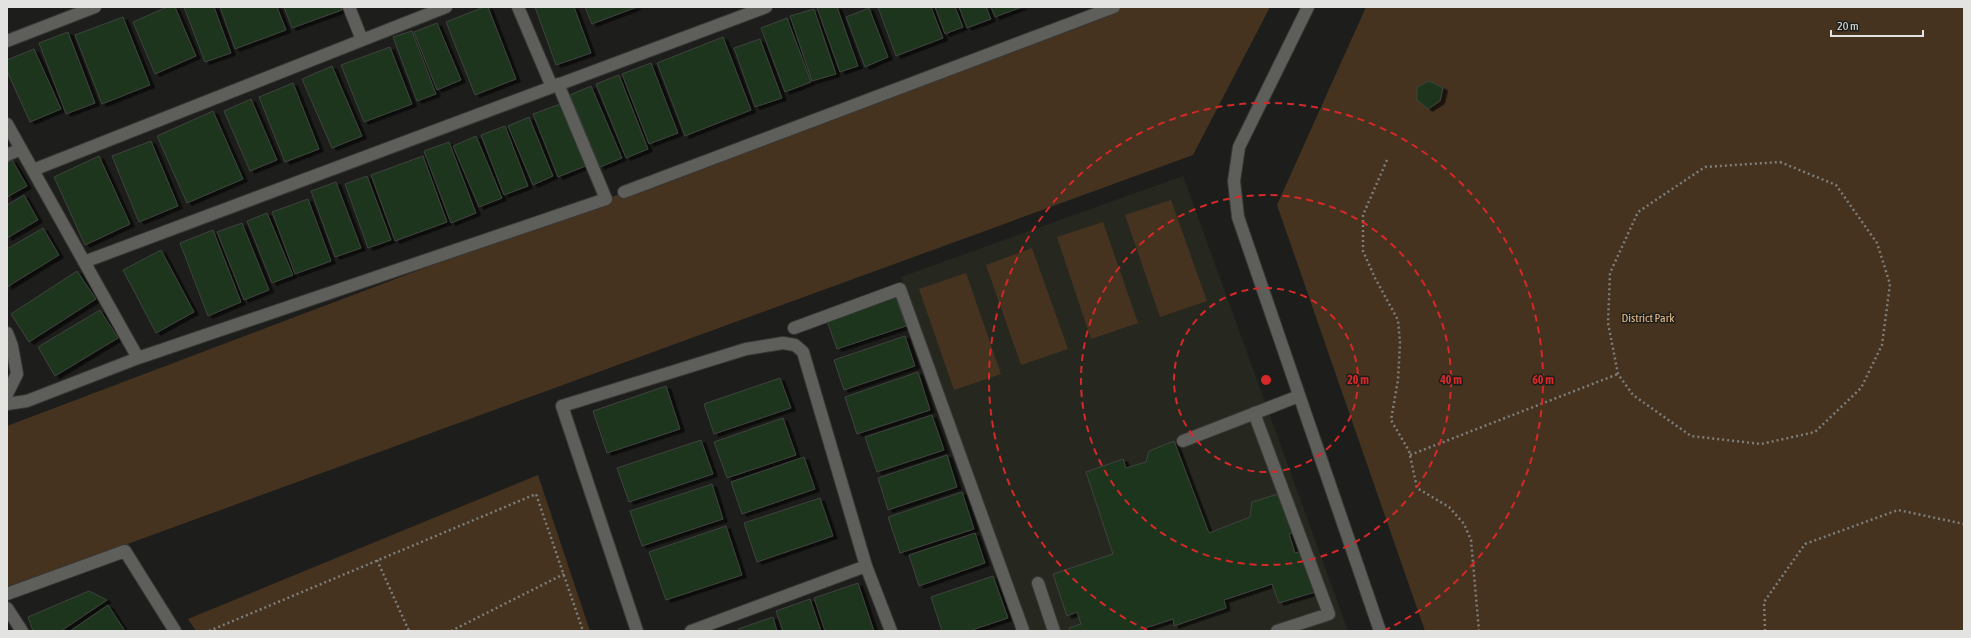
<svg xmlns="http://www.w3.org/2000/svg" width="1971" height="638" viewBox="0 0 1971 638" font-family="'Asap Condensed',sans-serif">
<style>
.built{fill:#26281f}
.green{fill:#45331f}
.building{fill:#1c361b;stroke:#3f423f;filter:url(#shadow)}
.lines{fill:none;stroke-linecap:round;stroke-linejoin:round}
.minor-casing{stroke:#383836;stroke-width:14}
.path{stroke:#7d7e7b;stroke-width:2.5;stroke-dasharray:2 3;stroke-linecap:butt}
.minor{stroke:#5e5f5b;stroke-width:12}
.ring{fill:none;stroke:#d62828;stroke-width:2;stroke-dasharray:7 5}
.labels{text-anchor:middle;stroke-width:3;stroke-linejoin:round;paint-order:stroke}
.park-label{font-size:12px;fill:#ecbc89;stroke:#1d1e1b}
.centre{fill:#d62828;stroke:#1d1e1b;stroke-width:2}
.ring-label{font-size:12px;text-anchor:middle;font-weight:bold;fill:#d62828;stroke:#1d1e1b;stroke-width:3;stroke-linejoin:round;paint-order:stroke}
</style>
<defs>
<filter id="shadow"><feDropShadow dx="4.5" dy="2.5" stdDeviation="0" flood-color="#0009"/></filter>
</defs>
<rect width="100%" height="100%" fill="#1d1e1b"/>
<path class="built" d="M1183 176 1348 631H1029L901 277Z"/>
<path class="green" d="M1114 7H1270L1193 155 7 588V426Z
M1366 7H1964V631H1425L1277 205Z
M1171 200 1207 301 1160 317 1125 215Z
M1103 222 1138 323 1091 339 1057 237Z
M1032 248 1068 349 1021 365 986 265Z
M966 273 1001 374 954 390 919 289Z
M538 475 590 631H196L188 619Z"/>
<path class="building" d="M167 7H175L196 56 155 74 133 22Z
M184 7H214L231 53 205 62Z
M220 7H277L286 30 235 49Z
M284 7H341L342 10 292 28Z
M484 7H488L516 79 475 95 446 22Z
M535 7H574L591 53 556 65Z
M585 7H637L592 24Z
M821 7H837L858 66 840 72 817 8Z
M878 7H931L943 38 896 56Z
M935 7H955L963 27 945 34Z
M959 7H986L991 19 967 28Z
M991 7H1022L995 17Z
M869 8 888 57 865 67 846 17Z
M814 9 836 74 812 81 790 16Z
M123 17 150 85 102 104 75 35Z
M787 18 811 82 785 92 761 28Z
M437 23 461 80 437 90 414 32Z
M412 31 436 94 417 101 393 37Z
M68 32 95 103 66 114 39 43Z
M723 37 751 110 685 136 657 63Z
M760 39 782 98 755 107 734 48Z
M390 47 412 104 364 122 341 65Z
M34 49 61 109 30 122 7 71V60Z
M651 63 678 133 649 144 622 74Z
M332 66 362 136 332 148 302 79Z
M619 75 648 149 626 158 596 84Z
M1429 81 1443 88 1440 101 1428 109 1417 100V87Z
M293 83 319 149 285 162 259 97Z
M591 86 622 158 600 167 570 95Z
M251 99 277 160 250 171 224 111Z
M563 103 588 165 558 177 533 114Z
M213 111 243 179 187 203 157 136Z
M529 117 553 176 533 185 508 126Z
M505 126 528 186 504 195 481 135Z
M476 136 502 198 479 207 453 146Z
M151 141 178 206 139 222 112 156Z
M449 142 476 213 451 223 424 151Z
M99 156 130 224 85 245 54 177Z
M423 156 447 222 395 241 371 175Z
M12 160 27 186 7 197V163Z
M367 176 391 240 368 248 345 184Z
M336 182 361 248 335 257 311 191Z
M24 195 38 220 7 238V205Z
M308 199 331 261 295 274 272 212Z
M267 213 293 275 272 283 247 221Z
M242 223 269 290 244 300 217 232Z
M43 228 59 255 7 287V249Z
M213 230 241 302 208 316 180 243Z
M161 250 194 312 156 333 123 270Z
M77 271 96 299 29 342 11 314Z
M895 295 906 326 837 349 826 318Z
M100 310 118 338 55 376 38 347Z
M905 336 915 366 844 390 834 360Z
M918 372 930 410 857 434 845 397Z
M780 378 791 408 714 434 704 404Z
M666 386 680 429 607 453 593 411Z
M932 415 944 450 877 472 865 437Z
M783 418 796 455 727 478 714 442Z
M701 440 713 474 629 502 617 468Z
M1174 441 1209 533 1250 517 1252 502 1281 493 1294 533 1289 534 1295 553 1301 551 1315 592 1279 603 1272 584 1224 600 1226 608 1174 626 1173 619 1136 631H1070L1069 628 1081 624 1077 612 1067 616 1053 574 1113 554 1086 472 1123 459 1126 468 1146 462 1149 451Z
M947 455 957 487 888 510 878 478Z
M804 457 815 489 742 514 731 482Z
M712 484 723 519 642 546 630 511Z
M962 492 974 529 900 553 888 517Z
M820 498 833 536 757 562 744 523Z
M726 526 742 575 666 600 649 552Z
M975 533 985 563 919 586 909 555Z
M993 576 1008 618 969 631H942L931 597Z
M858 583 874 631H825L814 598Z
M89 591 107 600 61 631H33L28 617Z
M810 599 821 631H783L776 611Z
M108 605 125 631H70Z
M773 617 777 631H739L738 629Z"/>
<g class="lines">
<g class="minor-casing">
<path id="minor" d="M349 7 362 40
M518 7 552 87
M1308 7 1239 147 1234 181 1238 217 1380 631
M7 41 95 7
M7 124 138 358
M7 155 21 149
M33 170 446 7
M624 192 1114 7
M84 262 766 7
M794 328 900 289 1023 630 1022 631
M7 333 12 346 17 374 7 394
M7 404 27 401 138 358 606 199 558 84
M1254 413 1329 614 1277 631
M1183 441 1299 396
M1038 583 1054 631
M7 594 125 551 175 631
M7 608 22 631
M637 631 562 406 746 349 783 343 795 345 803 352 866 566 891 631
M691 631 866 566"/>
</g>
<path class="path" d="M1387 160 1363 215V251L1375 278 1398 320 1400 343 1398 380 1391 420 1409 451 1417 488 1449 507 1464 524 1471 540 1479 631
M1780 162 1836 185 1877 243 1890 284 1882 345 1861 388 1815 432 1761 444 1691 436 1633 395 1618 374 1608 323 1610 273 1638 212 1705 167Z
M1410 455 1618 374
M377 560 409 631
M209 631 536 494 583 631
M451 631 564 574
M1765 631 1764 602 1805 544 1898 510 1964 524"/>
<use href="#minor" class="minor"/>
</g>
<g class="ring">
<circle cx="1266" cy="380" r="92"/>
<circle cx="1266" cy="380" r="185"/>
<path d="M1147 630A277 277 0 1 1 1385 630"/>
</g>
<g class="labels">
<g class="park-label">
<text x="1648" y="322">District Park</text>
</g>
</g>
<circle cx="1266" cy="380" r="6" class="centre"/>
<g class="ring-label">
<text x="1358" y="384">20 m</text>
<text x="1451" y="384">40 m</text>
<text x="1543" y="384">60 m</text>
</g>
<rect width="1971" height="638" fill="none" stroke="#e3e4e1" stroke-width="16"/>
<path d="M1831 30v6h92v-6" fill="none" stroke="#e3e4e1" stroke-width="2"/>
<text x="1837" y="30" font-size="12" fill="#e3e4e1" stroke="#1d1e1b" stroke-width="3" paint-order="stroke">20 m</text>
</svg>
